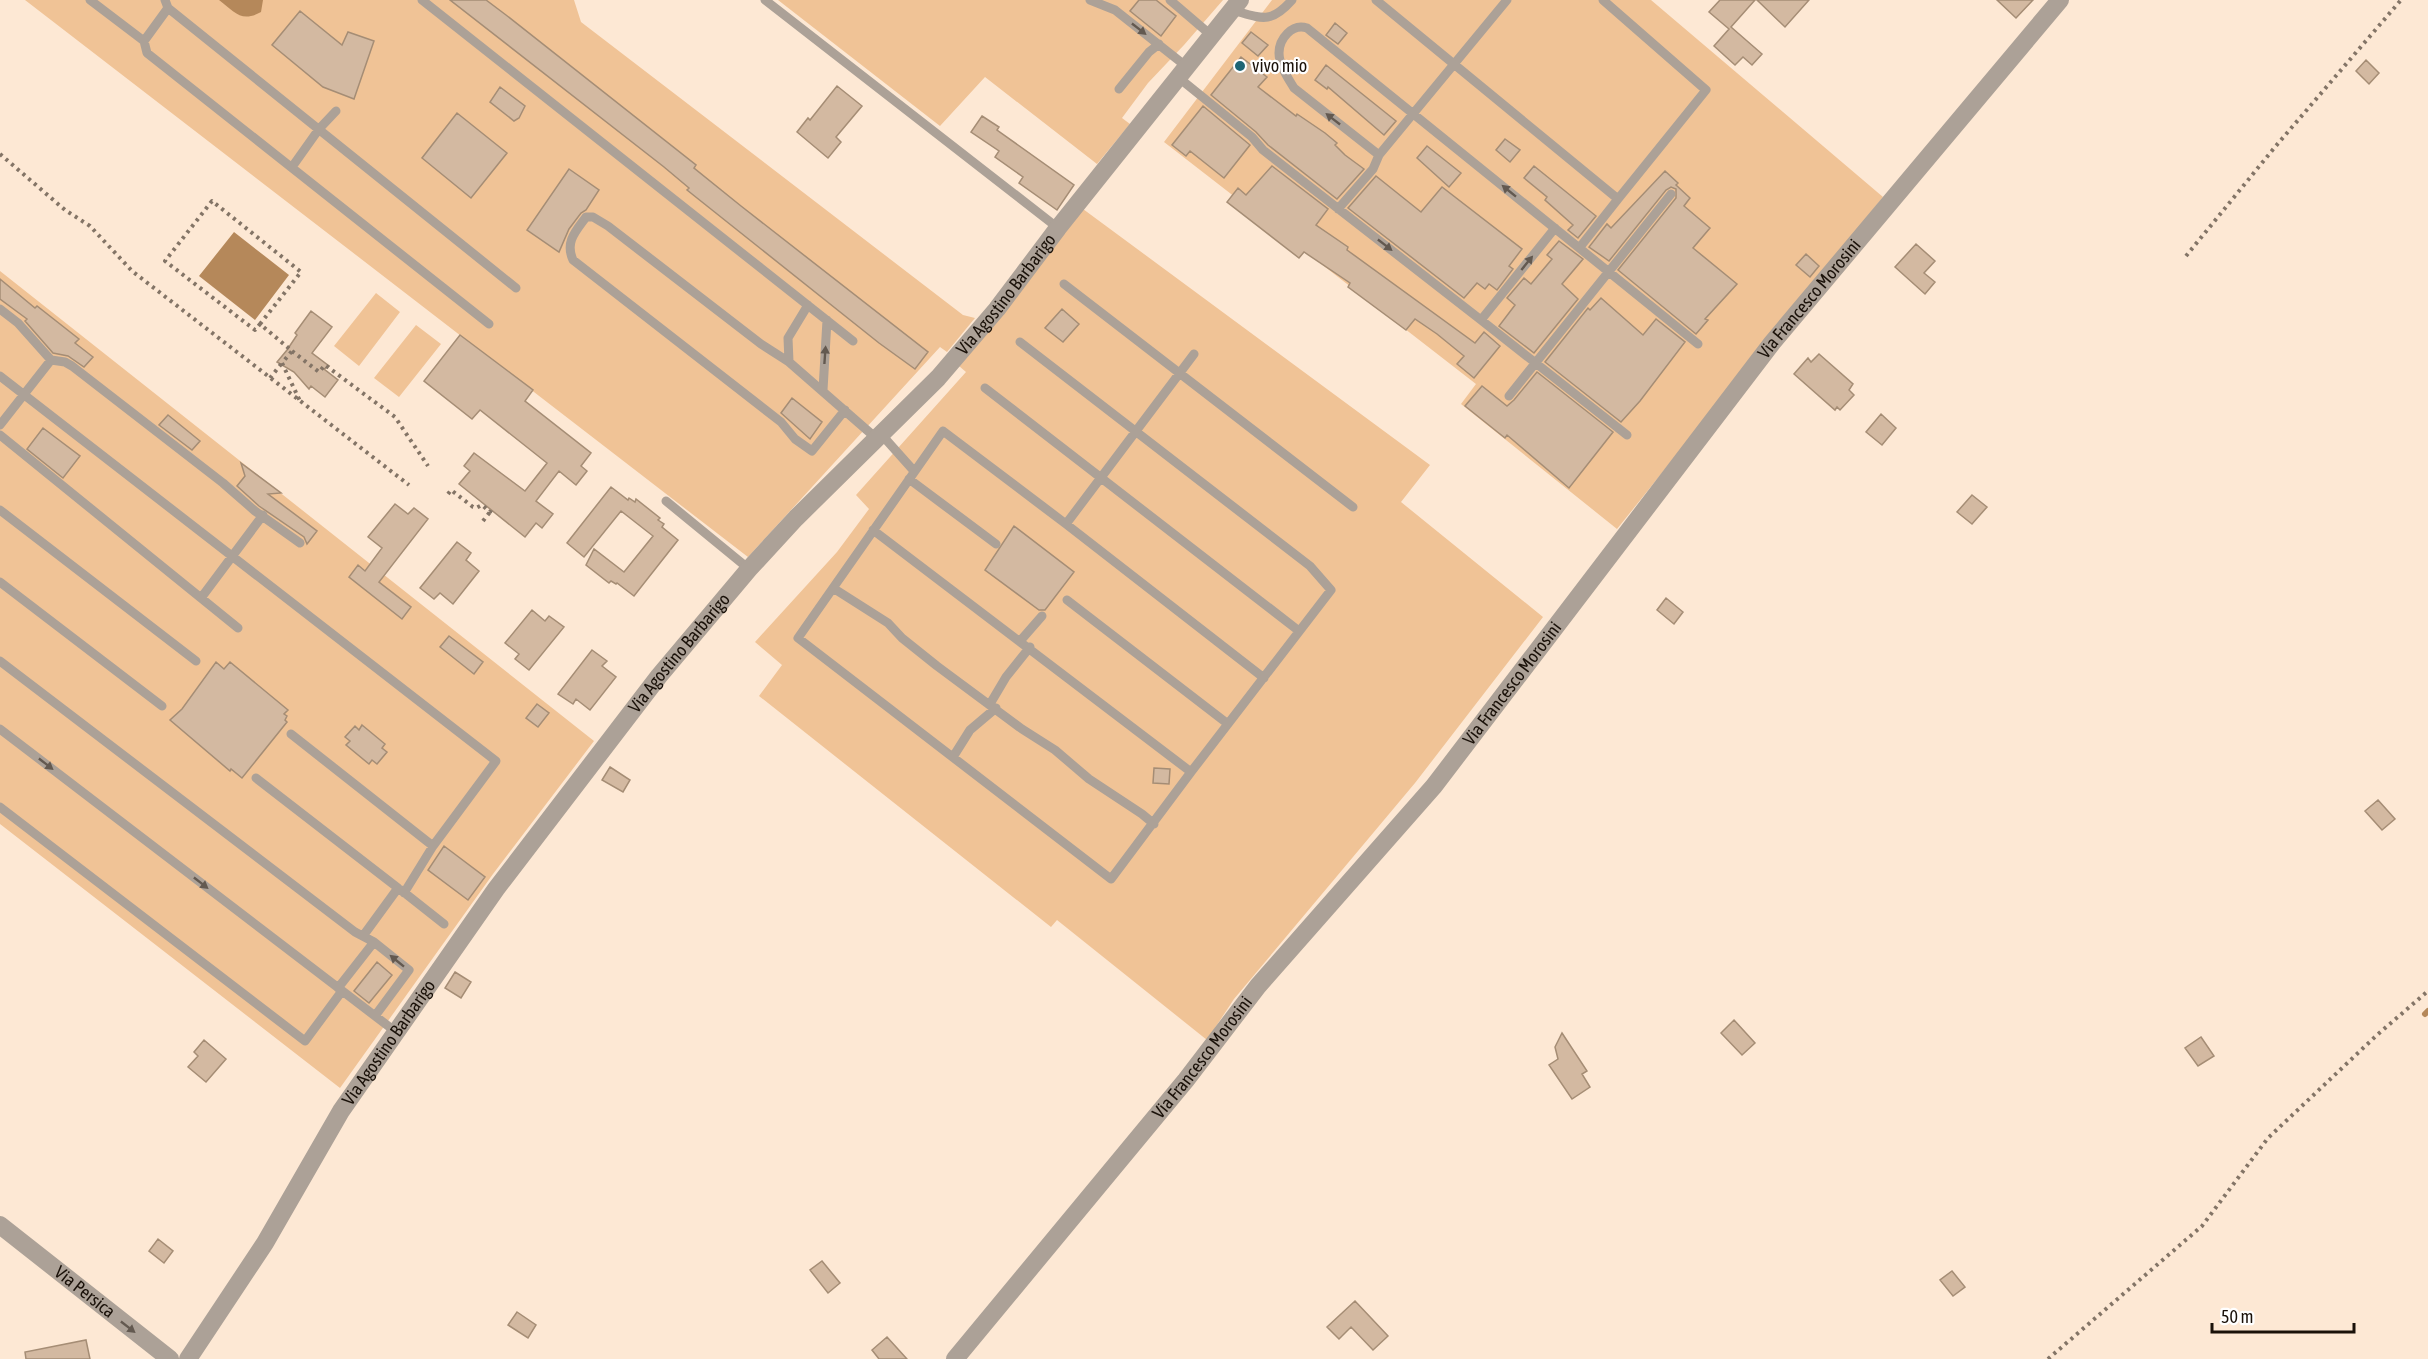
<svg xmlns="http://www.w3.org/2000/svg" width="2428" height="1359" viewBox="0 0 2428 1359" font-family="'Asap Condensed',sans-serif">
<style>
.green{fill:#f0c396}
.water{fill:#b5885a}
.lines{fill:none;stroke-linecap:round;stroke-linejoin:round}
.stream{stroke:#b5885a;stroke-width:6}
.building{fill:#d3b9a1;stroke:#a58d75;stroke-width:1.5}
.path{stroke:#837466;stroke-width:4;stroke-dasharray:3 4.5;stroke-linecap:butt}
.lane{stroke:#aca197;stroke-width:9}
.street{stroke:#aca197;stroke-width:18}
.oneway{fill:#635950}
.poi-dot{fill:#1f6575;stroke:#fff;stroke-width:2}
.labels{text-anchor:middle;stroke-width:4.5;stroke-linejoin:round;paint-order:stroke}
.poi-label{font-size:18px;fill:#1a1109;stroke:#fff;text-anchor:start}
.street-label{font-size:18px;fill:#1a1109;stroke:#fff}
</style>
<rect width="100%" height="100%" fill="#fde8d4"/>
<path class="green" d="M25 0H574L581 22 963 315 975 318 947 352 940 347 748 557Z
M778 0H1223L1184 45 1148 83 1122 118 1130 124 1097 164 985 77 940 126Z
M1272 0H1651L1883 197 1617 529 1461 404 1476 384 1164 142Z
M1083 209 1430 465 1401 502 1543 617 1415 783 1234 999 1207 1040 1057 920 1051 927 759 696 782 665 755 642 837 552 869 509 856 495 966 372 959 366Z
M0 271 594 741 493 874 340 1088 0 824Z
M376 293 400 312 359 366 334 346Z
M416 325 441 344 399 397 374 378Z"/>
<path class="water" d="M219 0H263L261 12C241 23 235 12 219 0Z
M234 232 289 275 255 320 199 276Z"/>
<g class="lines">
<path class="stream" d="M2425 1014 2428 1011"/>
</g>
<path class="building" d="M450 0H486L506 15 696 165 694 168 741 206 928 352 915 369 879 343 687 190 689 188 664 167Z
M1139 0H1156L1176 16 1161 36 1130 11Z
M1720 0H1755L1731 27 1762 54 1752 65 1743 57 1735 65 1714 46 1729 29 1709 12Z
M1757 0H1809L1785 27Z
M1997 0H2033L2016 18Z
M300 11 342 45 348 32 374 41 354 99 323 87 272 45Z
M1335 23 1347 33 1338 44 1326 35Z
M1251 32 1268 45 1258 56 1242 43Z
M1241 57 1267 77 1258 87 1296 116 1297 114 1325 133 1337 143 1335 145 1345 155 1364 169 1337 199 1268 145 1256 132 1211 95Z
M2366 60 2379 73 2369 84 2356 71Z
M1326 65 1396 121 1384 135 1328 87 1327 89 1315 80Z
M837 86 862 106 836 137 841 142 828 158 797 132 808 118 810 120Z
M500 87 525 106 519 118 514 121 490 102Z
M1203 106 1250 145 1224 178 1190 151 1186 156 1172 145Z
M457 113 507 153 471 198 422 158Z
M982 116 999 127 997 130 1074 185 1057 210 1019 183 1023 177 995 157 999 151 971 132Z
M1505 139 1520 150 1510 162 1496 150Z
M1427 146 1461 173 1449 187 1417 158Z
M1272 166 1328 209 1316 225 1348 247 1347 250 1475 343 1484 332 1500 346 1474 378 1457 364 1464 356 1437 334 1415 319 1406 330 1348 287 1350 283 1304 252 1299 258 1227 202 1238 188 1246 195Z
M1534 166 1596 216 1578 238 1568 230 1573 225 1545 200 1547 197 1524 178Z
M569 169 599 190 586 210 581 213 569 229 559 252 527 230Z
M1665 171 1678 183 1676 185 1690 198 1684 206 1710 228 1693 248 1737 284 1705 319 1708 320 1696 334 1618 270 1676 198V189L1671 187 1666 190 1609 261 1589 247 1607 224 1611 228Z
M1376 176 1421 212 1442 187 1522 249 1509 266 1513 269 1497 290 1489 284 1485 289 1477 283 1464 298 1348 208Z
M1559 241 1583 259 1562 284 1578 299 1534 353 1499 326 1515 305 1507 298 1524 278 1531 284 1552 259 1547 255Z
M1916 244 1935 261 1924 273 1935 282 1925 294 1895 267Z
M1806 254 1819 266 1810 277 1796 265Z
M0 279 35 308 37 306 79 339 75 343 93 357 84 367 68 356 53 353 25 321 27 319 0 299Z
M1601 298 1643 335 1656 319 1685 342 1640 401 1621 422 1545 362 1588 308 1590 310Z
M1062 309 1079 324 1063 342 1045 328Z
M311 311 332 327 312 353 329 366 324 369 338 380 325 397 311 386 309 389 294 372 277 362 287 350 297 335 295 333Z
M460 335 533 390 525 401 591 453 581 466 587 471 576 485 559 471 536 501 553 514 542 528 536 523 525 537 459 484 470 471 464 466 474 453 525 491 547 463 480 410 472 419 424 381Z
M1819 354 1853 384 1849 390 1854 395 1840 410 1837 407 1835 410 1794 374 1808 358 1811 362Z
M1537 372 1613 432 1569 488 1507 435 1505 438 1465 406 1482 386 1507 406 1514 400Z
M792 398 822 422 810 439 781 413Z
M1881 414 1896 428 1882 445 1866 432Z
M168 415 200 441 192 450 159 425Z
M43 428 80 456 63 478 27 449Z
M241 463 281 493 268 494 317 531 307 544 304 537 259 506 237 486 245 476Z
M611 487 628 500 629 498 635 502 636 499 660 518 658 520 664 524 662 527 678 540 634 596 617 583 616 584 611 581 609 583 586 565 594 549 624 572 653 536 621 511 584 557 567 543Z
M1972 495 1987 507 1972 524 1957 512Z
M395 504 408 514 414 508 428 519 379 582 411 607 402 619 349 577 358 565 365 571 382 548 368 537Z
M1014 526 1074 572 1045 610H1039L985 570Z
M457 542 471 553 466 560 479 571 453 604 440 593 434 599 420 588Z
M1666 598 1683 612 1674 624 1657 610Z
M532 610 545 621 549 616 564 627 529 670 515 659 519 654 505 643Z
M449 636 483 662 474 674 440 647Z
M592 650 607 661 602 666 616 677 590 710 576 699 573 704 558 694Z
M216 662 224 669 230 662 288 710 284 714 287 716 285 720 287 722 242 778 231 769 230 771 170 720 182 709Z
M537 704 549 713 538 727 526 718Z
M362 725 385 744 382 748 387 752 377 764 372 760 369 764 346 745 350 741 345 737 355 726 359 730Z
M610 767 630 780 623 792 602 780Z
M1154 768 1170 769 1169 784 1153 783Z
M2378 800 2395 819 2382 830 2365 811Z
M444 846 485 877 468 900 428 870Z
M377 962 392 975 369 1003 354 991Z
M455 972 471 982 461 998 445 988Z
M1734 1020 1755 1043 1742 1055 1721 1033Z
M1562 1033 1587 1071 1582 1074 1590 1087 1572 1099 1549 1065 1558 1059 1555 1047Z
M2201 1037 2214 1056 2198 1066 2185 1048Z
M204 1040 226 1059 206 1082 188 1067 198 1056 194 1052Z
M158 1239 173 1251 164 1263 149 1251Z
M822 1261 840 1283 828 1293 810 1270Z
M1952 1271 1965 1287 1953 1296 1940 1280Z
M1355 1301 1388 1336 1373 1350 1351 1327 1339 1339 1327 1327Z
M517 1312 536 1325 528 1338 508 1325Z
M887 1337 907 1359H879L872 1350Z
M86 1340 90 1359H26L25 1352Z"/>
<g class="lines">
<path class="path" d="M0 154 65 210 90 226 132 271 409 485
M2186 256 2275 147 2401 0
M260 324 301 272 212 201 165 261 255 330 260 324 292 351 282 363 300 401
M292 351 319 372 325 365 395 417 428 466
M270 378 282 363
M448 494 451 490 473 507 476 508 482 505 490 512 491 510
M483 521 490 512
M2048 1359 2202 1226 2268 1138 2377 1035 2428 991"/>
<path class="lane" d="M90 0 144 41 147 53 489 324
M165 0 168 8 516 288
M422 0 853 341
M765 0 1058 228
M1090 0 1115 10 1187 67
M1170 0 1212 36
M1376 0 1618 199 1580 247
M1603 0 1706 90 1618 199
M1232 10C1261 18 1270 25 1292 0
M144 41 168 8
M1179 78 1252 137 1263 150 1481 320 1555 228
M1119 89 1149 52 1159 44
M1379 155 1294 88C1288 78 1279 65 1279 53 1279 39 1292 23 1307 28L1698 344
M292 167 319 129 336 111
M1338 209 1373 169 1379 155 1507 0
M1064 284 1353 507
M0 309 18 323 51 360 0 425
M1481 320 1627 435
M1020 342 1310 566 1331 590 1191 772
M51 360 65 362 72 366 223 483 255 511 300 543
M789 362 788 338 808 305
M0 376 496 761 433 846
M985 388 1299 631
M823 390 827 320
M1509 396 1671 194
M845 410 812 451 795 439 781 422 573 260C565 242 575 232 586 217H593L608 226 761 344 789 362 876 438
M881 434 914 471
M0 435 238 628
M909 479 996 544
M666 501 749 569
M0 510 196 661
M1066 524 1194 354
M873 530 1191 772 1111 879 798 638 943 431 1066 524 1264 678
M0 582 162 706
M833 588 888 623 902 638 937 666 1022 729 1055 750 1089 779 1142 814 1154 824
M201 598 263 515
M1067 600 1228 724
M1021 640 1042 616
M0 661 355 932 374 942 409 970 375 1016
M990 704 1006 677 1030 647
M0 729 396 1032
M291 734 433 846 404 893
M953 757 970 730 996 708
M256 778 398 888 363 936
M0 807 305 1041 342 991
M401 890 444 924
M338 988 374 942"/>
<g class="street">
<path id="s1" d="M0 1225 170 1359"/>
<path id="s2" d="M188 1359 265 1243 341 1111 496 889 659 676 749 569 796 518 938 378 997 309 1058 228 1240 0"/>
<path id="s3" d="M955 1359 1186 1080 1258 986 1434 786 1772 343 2060 0"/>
</g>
</g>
<defs><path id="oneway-solid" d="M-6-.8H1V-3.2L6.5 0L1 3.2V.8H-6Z" transform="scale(1.5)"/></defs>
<g class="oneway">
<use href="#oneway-solid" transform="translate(1139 29) rotate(38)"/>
<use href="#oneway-solid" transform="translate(1333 119) rotate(-142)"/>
<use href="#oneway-solid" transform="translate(1509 191) rotate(-141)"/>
<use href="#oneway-solid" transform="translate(1385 245) rotate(38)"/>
<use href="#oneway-solid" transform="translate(1527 263) rotate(-51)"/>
<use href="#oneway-solid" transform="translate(825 355) rotate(-86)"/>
<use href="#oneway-solid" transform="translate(46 764) rotate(38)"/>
<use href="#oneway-solid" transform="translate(201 883) rotate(38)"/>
<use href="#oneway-solid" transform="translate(397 961) rotate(-141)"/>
<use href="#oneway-solid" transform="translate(128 1327) rotate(38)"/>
</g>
<circle class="poi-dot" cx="1240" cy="66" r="6"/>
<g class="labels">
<g class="poi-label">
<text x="1252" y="72">vivo mio</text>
</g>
<g class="street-label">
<text dy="6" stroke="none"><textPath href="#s2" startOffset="1347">Via Agostino Barbarigo</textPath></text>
<text dy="6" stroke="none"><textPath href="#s3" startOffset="1362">Via Francesco Morosini</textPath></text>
<text dy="6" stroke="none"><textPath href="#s2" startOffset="861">Via Agostino Barbarigo</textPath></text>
<text dy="6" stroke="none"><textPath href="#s3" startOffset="876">Via Francesco Morosini</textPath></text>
<text dy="6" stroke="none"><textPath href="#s2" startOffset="375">Via Agostino Barbarigo</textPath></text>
<text dy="6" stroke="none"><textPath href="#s3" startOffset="390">Via Francesco Morosini</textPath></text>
<text dy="6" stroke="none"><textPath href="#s1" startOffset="108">Via Persica</textPath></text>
</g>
</g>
<path d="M2212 1323v9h142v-9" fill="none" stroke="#1a1109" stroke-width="3"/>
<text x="2221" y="1323" font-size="18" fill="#1a1109" stroke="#ffffff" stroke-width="4.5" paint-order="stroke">50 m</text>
</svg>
